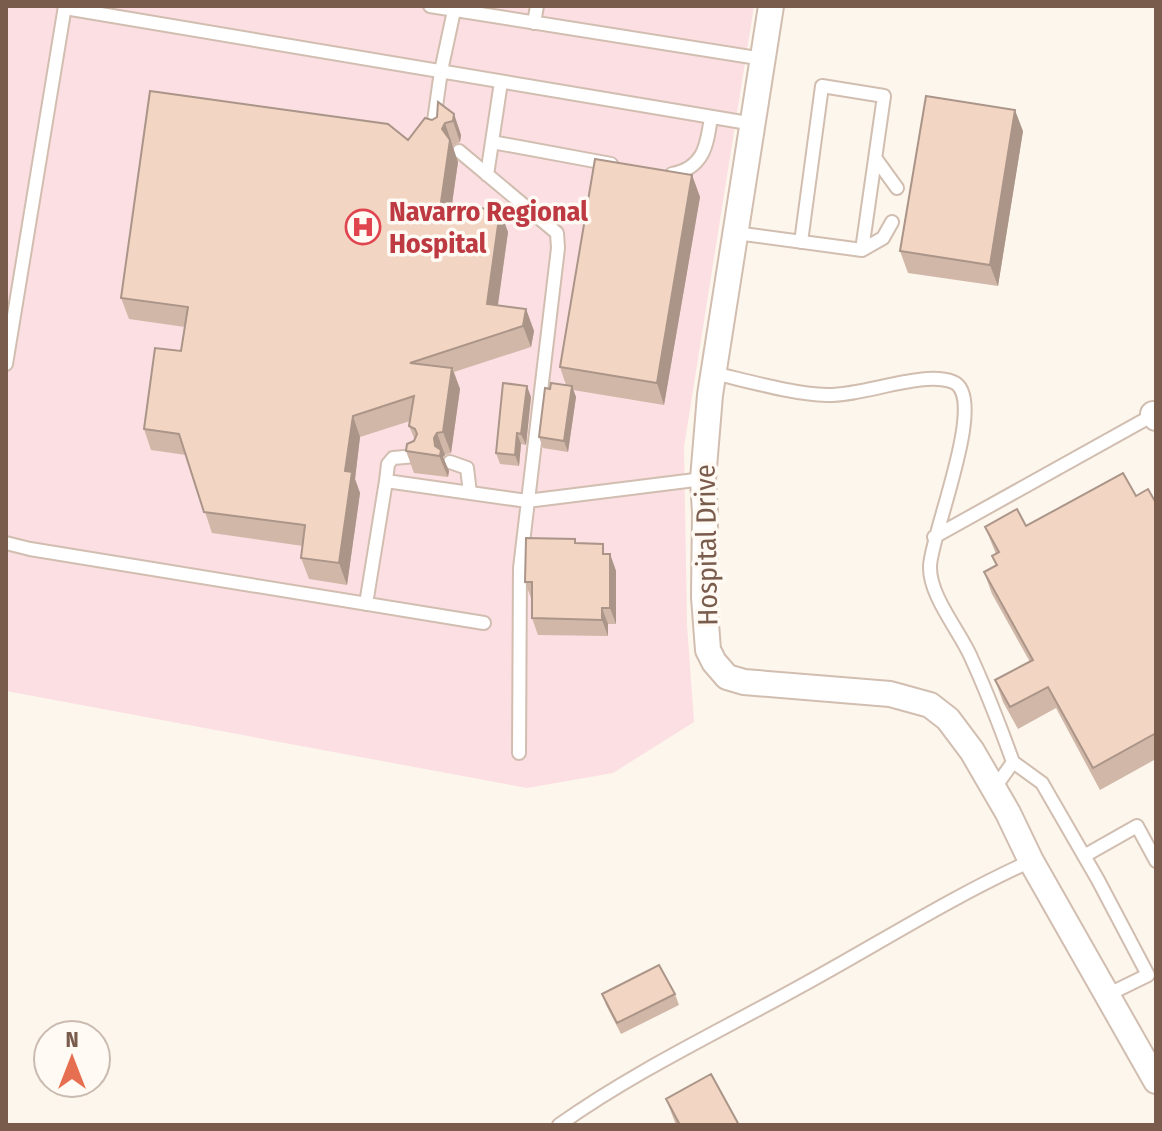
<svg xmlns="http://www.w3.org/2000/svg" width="1162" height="1131" viewBox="0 0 1162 1131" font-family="'Fira Sans Condensed',sans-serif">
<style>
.medical{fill:#fbdfe3}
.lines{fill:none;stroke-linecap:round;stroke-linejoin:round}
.lane-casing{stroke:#d1beb0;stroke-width:16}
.street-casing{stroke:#d1beb0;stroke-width:28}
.lane{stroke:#fff;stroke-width:12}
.street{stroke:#fff;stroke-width:24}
.wall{fill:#d1b7a8}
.shaded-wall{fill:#aa9588}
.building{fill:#f3d5c3;stroke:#aa9588;stroke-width:2}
.labels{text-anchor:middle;stroke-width:7;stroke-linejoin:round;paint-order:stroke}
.health-label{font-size:28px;font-weight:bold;fill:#be3a42;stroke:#fffaf3;text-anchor:start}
.street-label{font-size:28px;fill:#7a5c4d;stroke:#fffaf3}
</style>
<rect width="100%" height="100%" fill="#fdf6ec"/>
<path class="medical" d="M6 6H754L684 447 687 625 694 722 613 773 527 788 6 691Z"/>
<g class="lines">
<g class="lane-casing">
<path id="lane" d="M430 6 764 59
M65 8 754 124
M534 23 537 6
M436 131 433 128 441 71 455 6
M492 142 611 164
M459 151 557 233 558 248 520 568 519 753
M876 159 897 188
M672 174C704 168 707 145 711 117
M487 175 501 82
M736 233 862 250 884 96 822 86 801 242
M862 250 883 238 892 222
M6 364 65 6
M713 373C748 381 793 394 827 395 864 396 923 370 953 382 989 396 931 534 930 566 929 595 958 629 970 655 986 690 1000 726 1013 762L994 789
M450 462 467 468 470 493
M386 481 388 464 393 458 416 456
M934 537 1155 414
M6 543 30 549 484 623
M366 604 386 481 527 501 703 479
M1013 762 1042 783 1098 880 1148 975 1107 995
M1084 856 1137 826 1156 861
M559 1125C635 1071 720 1031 801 986 878 944 951 897 1031 861"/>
</g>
<g class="street-casing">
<path id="street" d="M771 6 710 395 703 479 705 513 704 597 708 650 714 662 727 677 744 682 890 694 930 705 948 719 972 751 1008 813 1031 861 1156 1081
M1153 414 1156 418"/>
</g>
<use href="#lane" class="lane"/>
<use href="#street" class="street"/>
</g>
<path class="wall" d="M454 114 461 135 460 142 452 146 458 162 452 204 500 211 508 232 498 305 526 309 534 331 531 347 454 372 460 389 451 453 445 455 443 457 449 471 448 477 414 473 406 451 415 440 409 426 410 421 360 437 355 479 360 493 347 585 309 579 301 558 303 546 212 533 186 455 151 450 144 429 181 351 185 327 129 319 121 298 408 140 432 120Z
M1023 131 998 286 908 273 900 251Z
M692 175 700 197 664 405 573 390 576 397 568 452 543 448 539 437 550 389 566 385 560 367Z
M531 397 526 445 521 444 519 466 500 464 496 453Z
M1136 496 1156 503V759L1100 790 1056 708 1018 729 1003 702 995 680 1030 662 992 594 984 572 996 566 992 556 996 554 985 527 1026 526Z
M577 543 607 554H610L616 571V624H608V636L538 635 532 618V598H531L525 582Z
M602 994H675L679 1005 621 1034 606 1005Z
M666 1099 739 1125H676Z"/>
<path class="shaded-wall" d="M1015 110 1023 131 998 286 990 265Z
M454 114 461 135 460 142 453 121Z
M445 123 458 162 449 224 441 202 442 129Z
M692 175 700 197 664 405 657 383Z
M500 211 508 232 495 325 487 304Z
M526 309 534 331 531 347 523 326Z
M452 368 460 389 451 453 443 432Z
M527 386 531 397 526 445 521 434Z
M572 386 576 397 568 452 564 441Z
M353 416 360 437 355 479 360 493 347 585 339 563 345 471Z
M437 433 445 455 443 457 449 471 448 477 435 446 434 438Z
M517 433 521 444 519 466 515 455Z
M610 554 616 571V624L610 608Z
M602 608 608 624V636L602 620Z"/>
<path class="building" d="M150 91 388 124 408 140 425 118 432 120 437 117 438 102 454 114 453 121 445 123 442 129 450 140 441 202 500 211 487 304 526 309 523 326 410 363 452 368 443 432 437 433 434 438 435 446 441 450 440 456 406 451 407 444 414 441 417 434 415 429 409 426 414 396 353 416 345 471 352 472 339 563 301 558 305 525 204 512 179 434 144 429 155 348 181 351 188 307 121 298Z
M926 96 1015 110 990 265 900 251Z
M595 159 692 175 657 383 560 367Z
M503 383 527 386 521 434 517 433 515 455 496 453Z
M551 383 572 386 564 441 539 437 545 388 550 389Z
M1123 473 1136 496 1148 489 1156 503V733L1093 768 1048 687 1010 707 995 680 1033 660 984 572 997 565 992 556 999 552 985 527 1017 509 1026 526Z
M526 538 575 539V543L603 544V554H610V608H602V620L532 618V582H525Z
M659 965 675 994 617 1023 602 994Z
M711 1074 739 1125H680L666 1099Z"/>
<defs>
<g id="hospital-ring" transform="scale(1.8)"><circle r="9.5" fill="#fffaf3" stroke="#e0444e" stroke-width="1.5"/><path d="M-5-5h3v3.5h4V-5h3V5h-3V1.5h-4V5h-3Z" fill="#e0444e"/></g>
</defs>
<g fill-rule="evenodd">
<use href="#hospital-ring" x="363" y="227"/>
</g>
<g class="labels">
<g class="health-label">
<text x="389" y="221">Navarro Regional<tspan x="389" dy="32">Hospital</tspan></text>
</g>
<g class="street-label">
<text transform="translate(706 545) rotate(-91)" y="10">Hospital Drive</text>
</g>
</g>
<rect width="1162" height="1131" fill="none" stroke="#7a5c4d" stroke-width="16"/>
<g transform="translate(72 1059)"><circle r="38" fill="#fffaf3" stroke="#cabbb1" stroke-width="2"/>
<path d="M0-6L14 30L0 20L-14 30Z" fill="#e76f51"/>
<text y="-12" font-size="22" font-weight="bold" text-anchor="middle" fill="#7a5c4d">N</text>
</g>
</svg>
